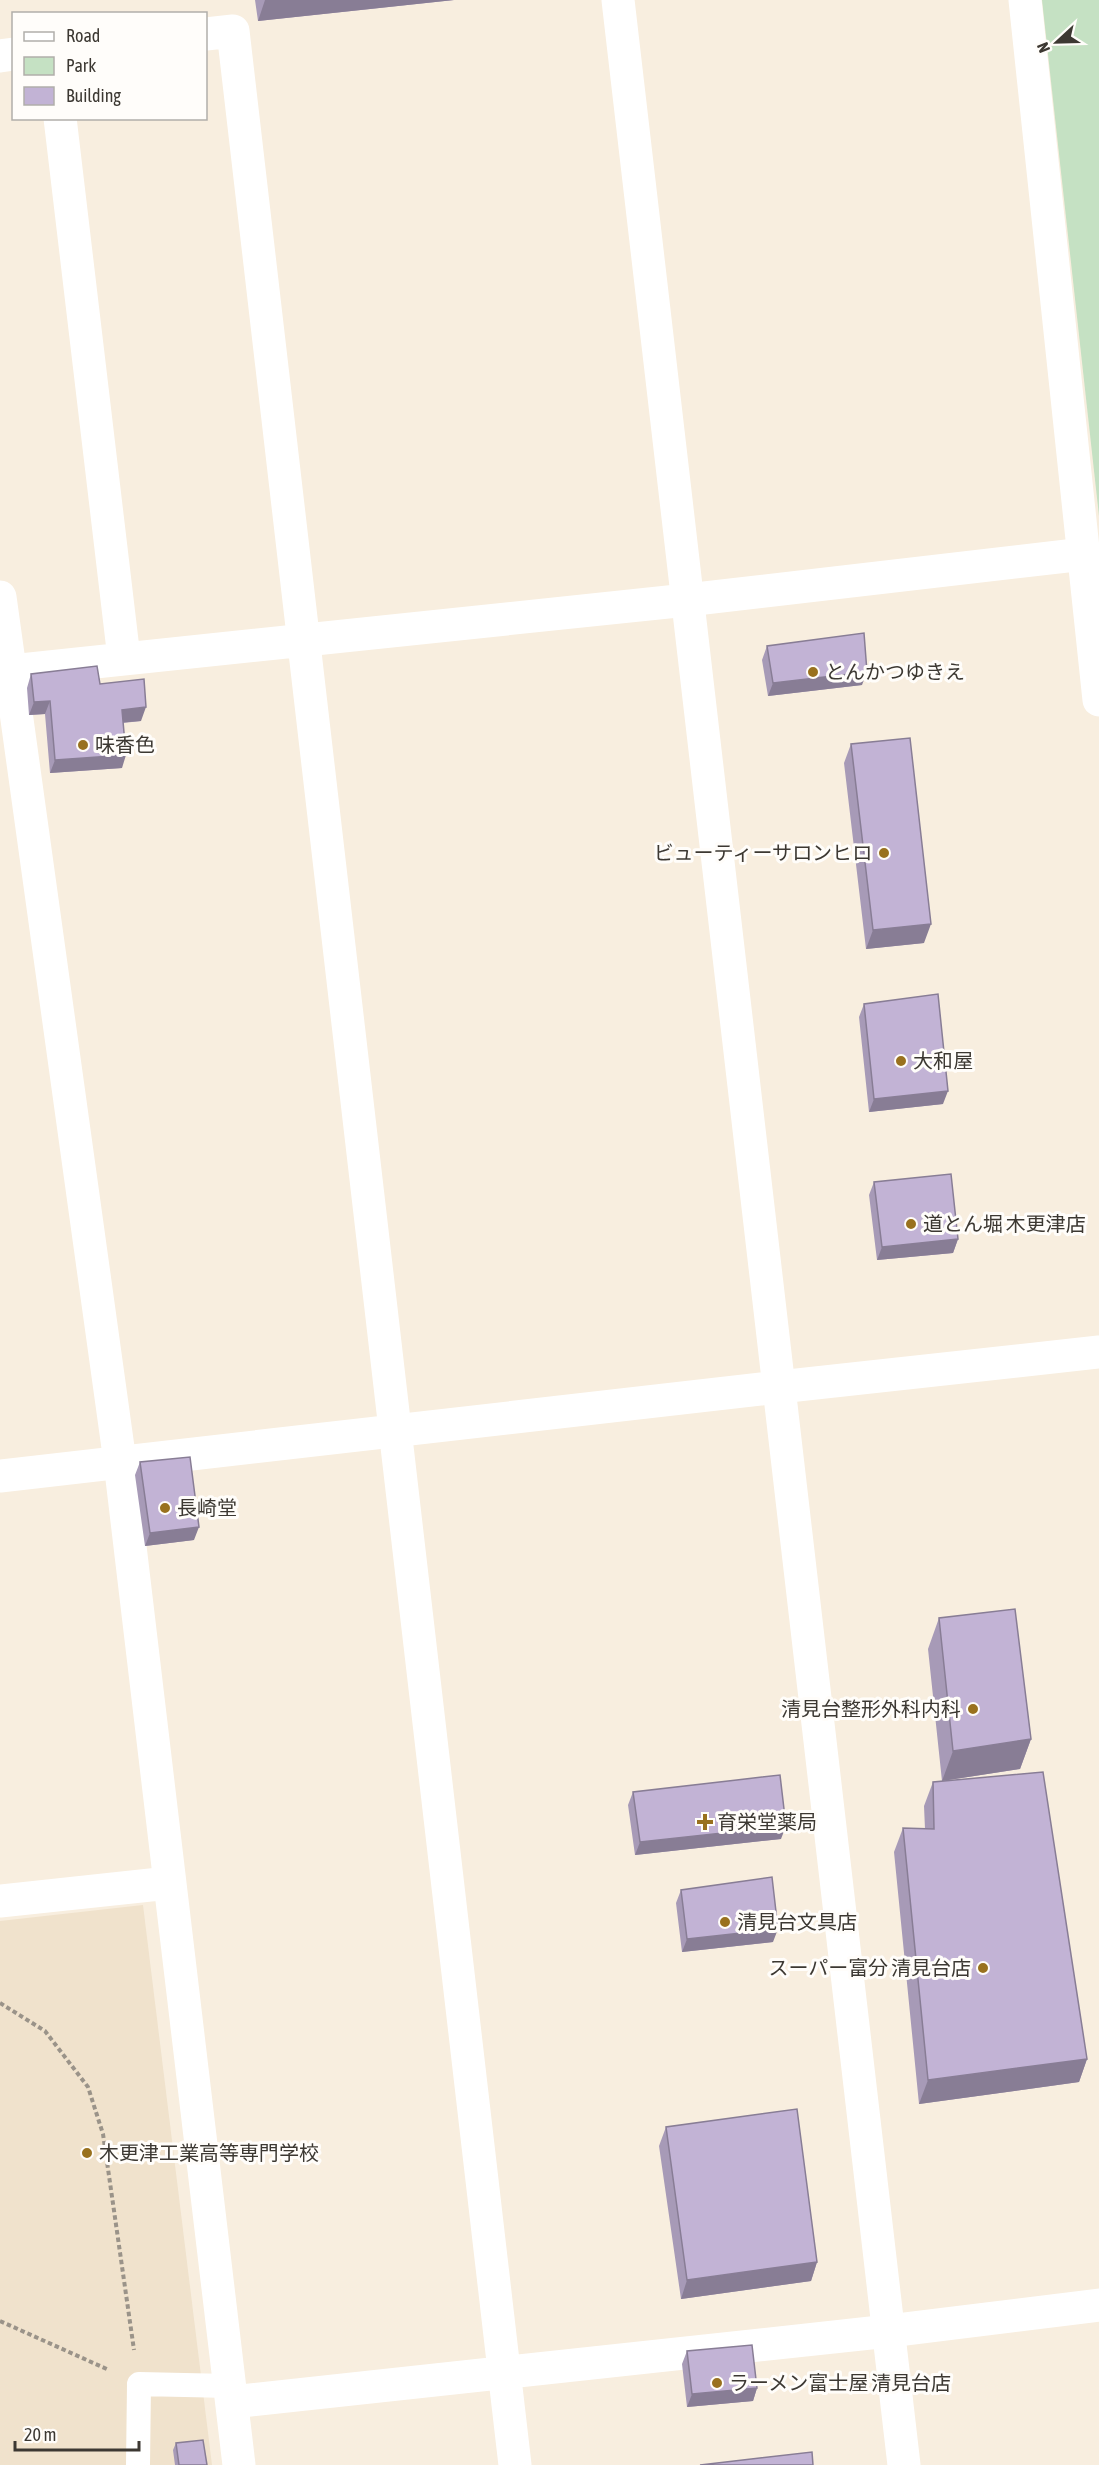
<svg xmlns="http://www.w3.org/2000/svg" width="1099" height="2465" viewBox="0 0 1099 2465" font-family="'Asap Condensed','Noto Sans JP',sans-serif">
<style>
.built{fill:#f0e2cc}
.green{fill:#c5e1c3}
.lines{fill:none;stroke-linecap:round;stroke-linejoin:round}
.path{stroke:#9a9389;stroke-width:4;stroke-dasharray:4.5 3;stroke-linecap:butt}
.lane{stroke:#fff;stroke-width:24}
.street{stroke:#fff;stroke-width:33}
.secondary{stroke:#fff;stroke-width:33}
.wall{fill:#a79ab7}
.shaded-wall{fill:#887d95}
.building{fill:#c2b3d5;stroke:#887d95;stroke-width:1.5}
.poi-dot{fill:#99711e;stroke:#fffdfa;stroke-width:2}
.labels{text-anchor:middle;stroke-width:6;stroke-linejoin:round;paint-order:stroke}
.poi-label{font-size:20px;fill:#3c3832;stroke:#fffdfa;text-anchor:start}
</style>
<rect width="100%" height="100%" fill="#f8eedf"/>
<path class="built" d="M143 1905 212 2465H0V1921Z"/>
<path class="green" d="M1042 0H1099V516Z"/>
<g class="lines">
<path class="path" d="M0 2003 45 2031 88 2087 103 2134 134 2350
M0 2321 109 2370"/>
<path class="lane" d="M138 2465 139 2384 230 2386"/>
<path class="street" d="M1025 0 1099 700
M206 34 233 31 515 2465
M0 56 14 54
M60 118 124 658
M0 597 120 1462 239 2465
M0 672 687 600 1084 554
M779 1387 1099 1352
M0 1901 169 1883
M232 2402 889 2331 1099 2305"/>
<path class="secondary" d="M618 0 904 2465
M0 1476 779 1387"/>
</g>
<path class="wall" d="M255 0H454L258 21Z
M767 646 862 685 768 696 762 660Z
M31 674 100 684 141 721 123 723 122 768 50 773 45 714 29 715 27 688Z
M851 744 924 943 866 949 844 763Z
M864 1004 943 1104 869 1112 859 1017Z
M874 1182 958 1239 953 1253 877 1260 869 1195Z
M140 1462 194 1540 145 1546 135 1475Z
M939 1618 1031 1739 1020 1769 942 1781 928 1649Z
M933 1782 1087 2059 1079 2082 919 2104 894 1852 903 1828 925 1829 924 1806Z
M633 1792 781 1839 635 1855 628 1805Z
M681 1890 773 1942 682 1952 676 1903Z
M666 2127 817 2262 811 2281 681 2299 659 2146Z
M687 2351 757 2388 753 2401 687 2407 682 2364Z
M176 2443 207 2465H175L173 2450Z"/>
<path class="shaded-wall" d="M265 0H454L258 21Z
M867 672 862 685 768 696 773 683Z
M50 701 45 714 29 715 34 702Z
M146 707 141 721 117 723 122 710Z
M126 755 122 768 50 773 55 760Z
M931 924 924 943 866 949 873 930Z
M948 1091 943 1104 869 1112 874 1099Z
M958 1239 953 1253 877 1260 882 1247Z
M199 1527 194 1540 145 1546 150 1533Z
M1031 1739 1020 1769 942 1781 953 1751Z
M786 1826 781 1839 635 1855 640 1842Z
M778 1929 773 1942 682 1952 687 1939Z
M1087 2059 1079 2082 919 2104 928 2080Z
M817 2262 811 2281 681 2299 687 2280Z
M757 2388 753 2401 687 2407 692 2394Z"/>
<path class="building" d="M864 633 867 672 773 683 767 646Z
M97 666 100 684 144 679 146 707 122 710 126 755 55 760 50 701 34 702 31 674Z
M910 738 931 924 873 930 851 744Z
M938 994 948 1091 874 1099 864 1004Z
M951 1174 958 1239 882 1247 874 1182Z
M190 1457 199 1527 150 1533 140 1462Z
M1015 1609 1031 1739 953 1751 939 1618Z
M1043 1772 1087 2059 928 2080 903 1828 934 1829 933 1782Z
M780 1775 786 1826 640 1842 633 1792Z
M772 1877 778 1929 687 1939 681 1890Z
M797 2109 817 2262 687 2280 666 2127Z
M752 2345 757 2388 692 2394 687 2351Z
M203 2440 207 2465H179L176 2443Z
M812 2452 813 2465H700Z"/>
<g class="poi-dot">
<circle cx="813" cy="672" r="6"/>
<circle cx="83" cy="745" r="6"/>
<circle cx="884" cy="853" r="6"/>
<circle cx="901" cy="1061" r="6"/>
<circle cx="911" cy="1224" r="6"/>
<circle cx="165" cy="1508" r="6"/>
<circle cx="973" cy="1709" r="6"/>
<path d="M702 1813h6v6h6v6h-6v6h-6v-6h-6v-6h6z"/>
<circle cx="725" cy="1922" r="6"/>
<circle cx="983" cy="1968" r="6"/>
<circle cx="87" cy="2153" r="6"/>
<circle cx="717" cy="2383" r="6"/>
</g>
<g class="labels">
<g class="poi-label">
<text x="825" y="679">とんかつゆきえ</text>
<text x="95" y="752">味香色</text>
<text x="872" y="860" text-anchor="end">ビューティーサロンヒロ</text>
<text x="913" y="1068">大和屋</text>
<text x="923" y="1231">道とん堀 木更津店</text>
<text x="177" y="1515">長崎堂</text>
<text x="961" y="1716" text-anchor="end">清見台整形外科内科</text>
<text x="717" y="1829">育栄堂薬局</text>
<text x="737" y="1929">清見台文具店</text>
<text x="971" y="1975" text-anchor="end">スーパー富分 清見台店</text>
<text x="99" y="2160">木更津工業高等専門学校</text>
<text x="729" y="2390">ラーメン富士屋 清見台店</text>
</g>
</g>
<rect x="12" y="12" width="195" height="108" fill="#fffdfa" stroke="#b1aeaa" stroke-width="1.5"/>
<rect x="24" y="32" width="30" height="9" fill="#ffffff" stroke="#b1aeaa" stroke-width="1.5"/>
<text x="66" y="42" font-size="18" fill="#3c3832">Road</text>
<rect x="24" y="57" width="30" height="18" fill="#c5e1c3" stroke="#b1aeaa" stroke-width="1.5"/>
<text x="66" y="72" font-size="18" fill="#3c3832">Park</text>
<rect x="24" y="87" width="30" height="18" fill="#c2b3d5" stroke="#b1aeaa" stroke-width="1.5"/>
<text x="66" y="102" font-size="18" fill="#3c3832">Building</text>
<g transform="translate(1057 42) rotate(248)" stroke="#fffdfa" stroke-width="4.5" paint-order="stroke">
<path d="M0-4.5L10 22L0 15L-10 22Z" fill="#3c3832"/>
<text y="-9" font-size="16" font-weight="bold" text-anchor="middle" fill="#3c3832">N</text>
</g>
<path d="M15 2441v9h124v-9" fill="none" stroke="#3c3832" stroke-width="3"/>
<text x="24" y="2441" font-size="18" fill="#3c3832" stroke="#fffdfa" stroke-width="4.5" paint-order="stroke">20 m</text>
</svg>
